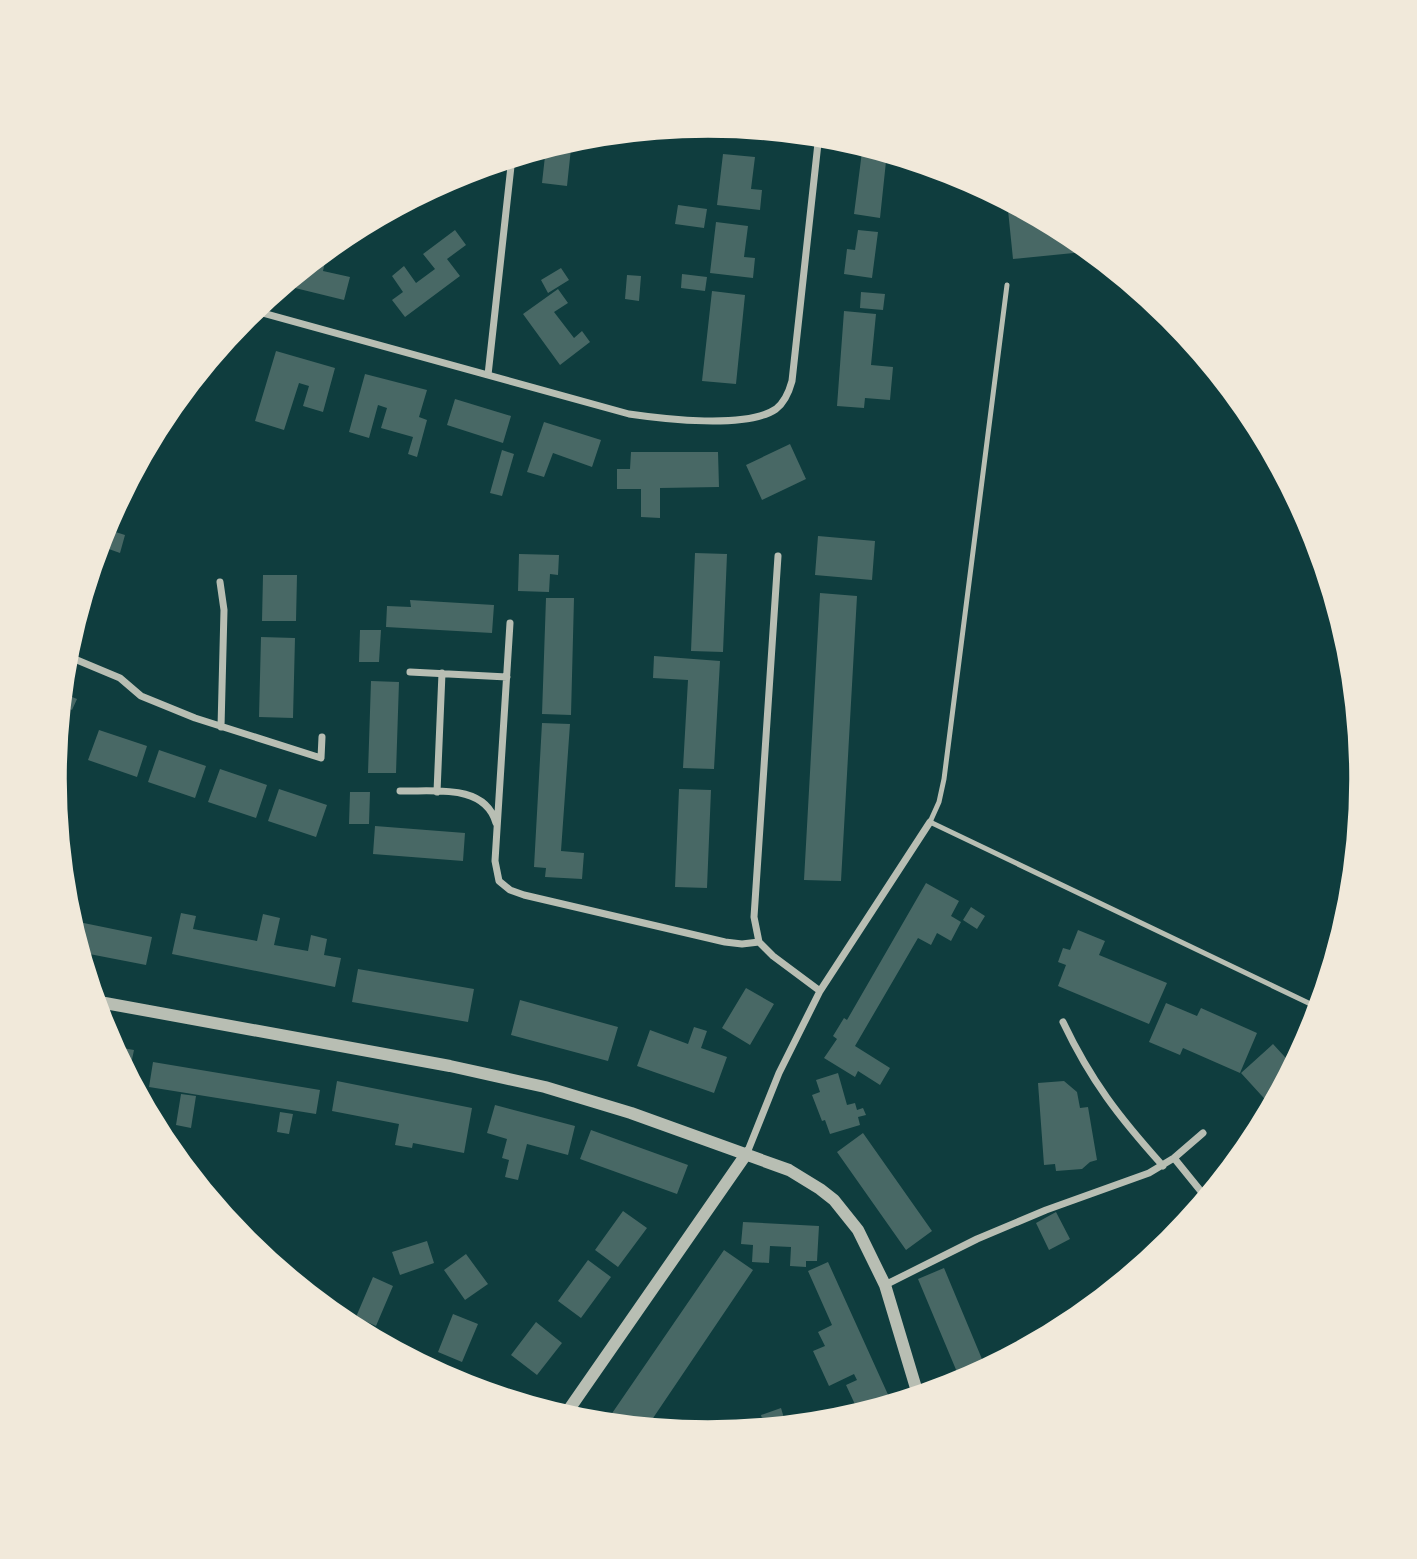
<svg xmlns="http://www.w3.org/2000/svg" width="1417" height="1559" viewBox="0 0 1417 1559" font-family="Lato,sans-serif">
<style>
.building{fill:#486865}
.lines{fill:none;stroke-linecap:round;stroke-linejoin:round}
.service{stroke:#b8beb3;stroke-width:5}
.minor{stroke:#b8beb3;stroke-width:7}
.tertiary{stroke:#b8beb3;stroke-width:12}
.rim{fill:none;stroke:#f1e9da;stroke-width:3.5}
</style>
<rect width="100%" height="100%" fill="#0f3d3e"/>
<path class="building" d="M704 124H709L768 129 767 135 728 130 726 138 702 135Z
M572 139 567 186 542 183 546 147Z
M863 144 887 152 880 218 854 214Z
M723 154 755 157 751 189 762 190 760 210 717 205Z
M678 205 707 209 704 228 675 224Z
M1024 208 1073 234 1094 251 1013 259 1008 210Z
M716 222 748 226 744 257 755 258 753 278 710 273Z
M455 230 466 245 447 259 460 276 405 317 392 300 403 292 392 276 404 266 416 283 435 269 423 254Z
M858 230 878 232 872 278 844 274 847 249 855 250Z
M323 252 327 253 323 271 350 277 344 300 291 287 293 276Z
M561 268 569 280 548 293 541 280Z
M682 274 707 277 705 291 681 288Z
M627 275 641 276 639 301 625 299Z
M558 289 568 303 554 312 574 338 582 331 590 342 560 365 523 314Z
M712 291 745 295 736 384 702 381Z
M861 292 885 294 883 310 860 308Z
M844 311 876 314 871 365 893 367 890 400 865 398 864 408 837 406Z
M276 351 335 368 323 412 303 406 309 386 299 383 284 430 255 421Z
M365 374 427 390 419 417 427 420 417 457 408 454 413 437 381 428 387 408 378 405 369 438 349 432Z
M455 399 511 416 503 443 447 425Z
M544 422 601 440 592 467 553 453 544 477 527 472Z
M790 444 806 479 762 500 746 465Z
M502 450 514 454 502 496 490 493Z
M631 452H718L719 487 660 488V518L641 517V489H617V469H630Z
M103 528 125 535 120 553 106 548 100 568 91 566Z
M818 536 875 541 872 580 815 575Z
M695 553 727 554 723 652 691 651Z
M519 554 559 555 558 575 550 574 549 592 518 591Z
M263 575H297L296 621H262Z
M820 593 857 596 841 881 804 880Z
M546 598H574L571 715 542 714Z
M410 600 494 605 492 633 386 627 387 606 411 607Z
M360 630H381L379 662H359Z
M261 637 295 638 293 718 259 717Z
M654 656 720 661 714 769 683 768 688 680 653 678Z
M62 680 70 683 65 694 77 699 72 710 60 705Z
M371 681 399 682 396 773H368Z
M542 723 570 724 561 851 584 853 582 879 545 877 546 868 534 867Z
M99 730 147 746 137 777 88 760Z
M159 750 206 766 195 798 148 782Z
M220 769 267 785 256 818 208 802Z
M279 789 327 805 316 837 268 821Z
M679 789 711 790 707 888 675 887Z
M350 792H370L369 824H349Z
M375 826 465 833 463 861 373 854Z
M926 883 959 901 951 916 961 922 951 941 937 933 931 945 918 938 855 1046 890 1068 880 1085 858 1071 855 1077 824 1058 837 1039 833 1036 844 1018 847 1020Z
M971 907 985 916 977 929 963 920Z
M181 913 196 916 193 929 257 941 263 914 280 918 274 945 308 951 311 935 327 939 324 955 341 958 335 987 172 954Z
M69 920 152 937 146 965 79 952Z
M1078 930 1105 941 1099 955 1167 983 1149 1024 1058 986 1066 965 1058 962 1063 948 1070 950Z
M358 969 474 989 468 1022 352 1002Z
M746 988 774 1004 750 1045 722 1028Z
M520 1000 618 1027 608 1061 511 1035Z
M1166 1003 1197 1016 1201 1008 1257 1033 1240 1073 1183 1048 1180 1055 1149 1042Z
M694 1027 707 1031 701 1048 727 1057 714 1093 637 1066 650 1030 688 1044Z
M1273 1044 1295 1068 1273 1108 1241 1073Z
M111 1046 134 1050 128 1079 115 1054Z
M153 1062 320 1090 316 1114 149 1087Z
M838 1073 847 1105 855 1103 857 1110 863 1108 866 1115 858 1117 860 1125 830 1134 825 1120 822 1121 812 1095 820 1092 816 1080Z
M337 1081 472 1108 464 1153 413 1143 412 1148 395 1145 399 1124 332 1111Z
M1064 1081 1077 1092 1080 1108 1088 1107 1097 1160 1090 1162 1082 1169 1056 1171 1055 1164 1044 1165 1038 1083Z
M181 1094 196 1096 191 1128 176 1125Z
M495 1105 575 1126 568 1155 527 1144 518 1180 505 1177 509 1160 502 1158 507 1139 487 1133Z
M280 1112 293 1114 289 1134 277 1132Z
M591 1130 688 1165 677 1194 580 1159Z
M863 1133 932 1231 906 1250 837 1152Z
M623 1211 647 1228 618 1267 595 1250Z
M1056 1212 1070 1239 1049 1250 1036 1223Z
M743 1222 819 1226 817 1261H806V1267L790 1266 791 1247 770 1246 769 1263 752 1262 753 1245 741 1244Z
M427 1241 434 1263 400 1275 392 1252Z
M724 1250 753 1270 647 1427 650 1430 604 1425Z
M466 1254 488 1284 465 1300 444 1270Z
M588 1260 611 1277 581 1318 558 1301Z
M828 1262 890 1399 859 1413 846 1385 857 1380 854 1374 829 1386 813 1351 825 1346 818 1332 832 1325 808 1271Z
M944 1268 987 1371 962 1384 918 1279Z
M373 1277 393 1286 376 1326 356 1317Z
M453 1314 478 1324 462 1362 438 1352Z
M536 1322 562 1343 537 1375 511 1355Z
M781 1408 787 1428 765 1430 761 1415Z"/>
<g class="lines">
<path class="service" d="M1007 285 944 779 939 802 930 822 1321 1009"/>
<path class="minor" d="M252 310 629 414C663 419 747 429 776 409 785 402 789 392 792 381L819 134
M488 375 512 157
M220 582 224 610 221 727
M510 623 495 861 499 881 510 890 524 895 725 942 742 944 759 942 773 956 820 991
M65 655 120 678 141 696 195 718 321 758 322 737
M410 672 507 677
M400 791C433 792 485 783 496 823
M437 792 442 673
M759 942 754 917 778 556
M1063 1022C1091 1081 1119 1117 1163 1166
M747 1153 779 1073 820 991 930 822
M1174 1158 1208 1200
M885 1285 977 1239 1046 1210 1149 1173 1174 1158 1203 1133
M408 1359 461 1380"/>
<path class="tertiary" d="M94 1001 450 1066 545 1087 631 1113 789 1170 820 1189 834 1200 858 1230 885 1285 919 1398
M563 1418 747 1153"/>
</g>
<path d="M0 0H1417V1559H0ZM65 779a643 643 0 1 1 1286 0a643 643 0 1 1-1286 0Z" fill="#f1e9da" fill-rule="evenodd"/>
<path class="rim" d="M65 779a643 643 0 1 1 1286 0a643 643 0 1 1-1286 0Z"/>
</svg>
